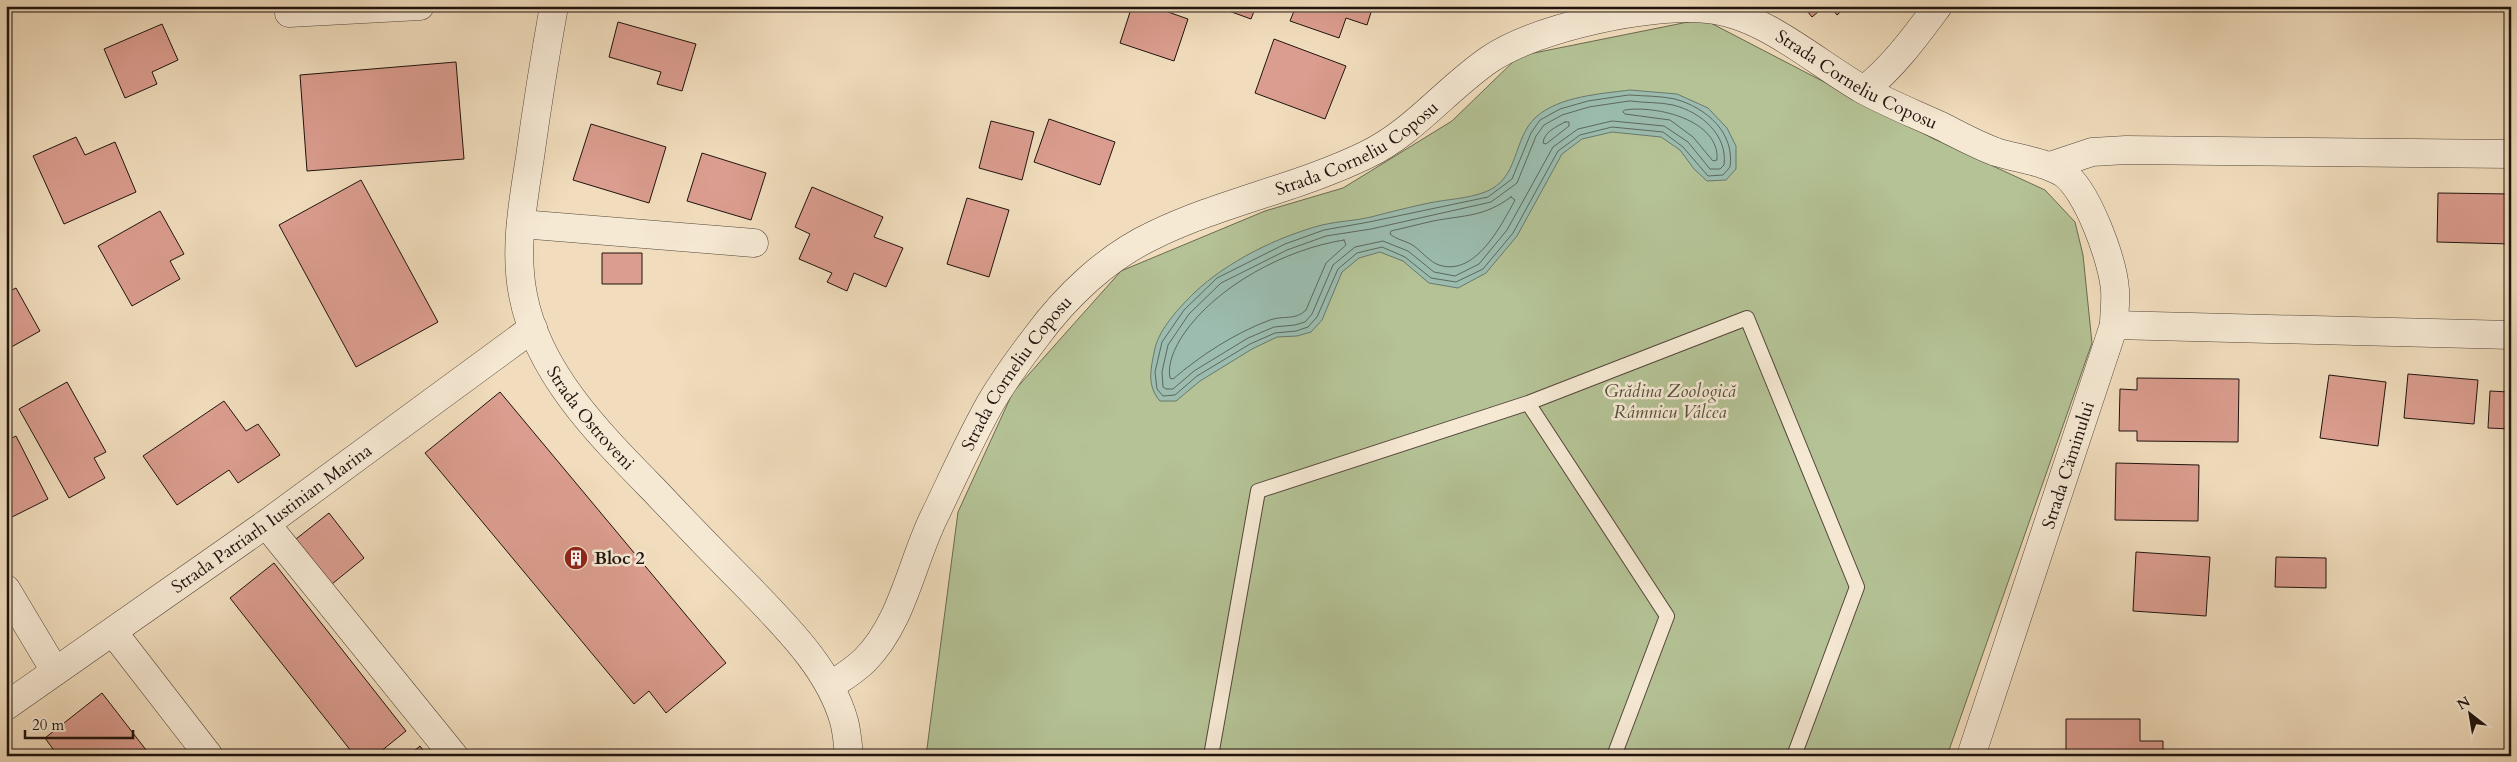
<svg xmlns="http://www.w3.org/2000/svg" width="2517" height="762" viewBox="0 0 2517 762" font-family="Cardo,serif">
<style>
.green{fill:#b4c295;stroke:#6a6a52}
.water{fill:#9bbcae;stroke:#69786e}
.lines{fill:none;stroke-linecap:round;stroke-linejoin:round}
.shore{stroke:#5d685e;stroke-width:1}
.building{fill:#db9d8f;stroke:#1f130e}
.service-casing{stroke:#54463a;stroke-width:16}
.minor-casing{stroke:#54463a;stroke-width:29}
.tertiary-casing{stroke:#54463a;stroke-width:29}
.service{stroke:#f6e9d4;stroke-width:14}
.minor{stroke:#f6e9d4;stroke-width:28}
.tertiary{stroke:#f6e9d4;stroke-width:28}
.labels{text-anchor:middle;stroke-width:5;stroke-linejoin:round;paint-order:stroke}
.street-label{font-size:18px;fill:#1f130e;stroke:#f6e9d4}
.park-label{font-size:18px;font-style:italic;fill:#53503d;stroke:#f6e9d4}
.poi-label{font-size:18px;font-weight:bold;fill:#1f130e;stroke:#f6e9d4;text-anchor:start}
</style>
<rect width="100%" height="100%" fill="#f1ddbd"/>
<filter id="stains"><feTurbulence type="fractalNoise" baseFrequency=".004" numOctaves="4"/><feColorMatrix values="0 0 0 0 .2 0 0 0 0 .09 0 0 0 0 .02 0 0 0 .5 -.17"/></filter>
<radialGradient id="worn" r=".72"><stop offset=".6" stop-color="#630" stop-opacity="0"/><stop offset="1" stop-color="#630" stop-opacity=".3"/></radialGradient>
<path class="green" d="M1703 19 1934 139 2045 190 2075 222 2083 255 2092 343 1947 756H926L958 512 1013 392 1121 271 1265 211 1343 188 1452 121 1519 56Z"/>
<path class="water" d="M1630 90 1677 94 1708 108 1727 128 1736 146V169L1726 180 1707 181 1694 169 1680 150 1661 137 1612 132 1582 139 1562 154 1517 236 1486 273 1458 288 1429 283 1403 261 1380 252 1359 258 1342 272 1322 320 1311 332 1297 336 1277 337 1252 349 1200 381 1176 401H1160C1146 385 1151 368 1155 348 1160 328 1179 308 1194 293 1228 261 1277 237 1322 225 1338 221 1355 221 1371 217 1390 212 1410 207 1429 203 1448 199 1467 199 1485 192 1520 179 1512 139 1536 117 1560 96 1600 94 1630 90Z"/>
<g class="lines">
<path class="shore" d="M1629 95C1644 96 1661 96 1675 99 1707 108 1735 133 1730 167L1723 175 1708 176 1683 147 1663 132 1612 127 1580 135 1558 151 1513 233 1483 269 1456 282 1431 278 1405 257 1382 247 1357 253 1338 269 1317 317 1308 327 1296 331 1275 333 1250 344 1197 376 1175 395 1163 396 1157 389 1155 372 1162 342 1184 310 1217 278 1285 244 1324 230 1369 222 1488 197 1512 179 1531 133 1540 120 1560 109 1588 101Z
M1630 101C1644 103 1660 102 1673 105 1701 112 1728 135 1724 165L1720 169H1710L1688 142 1664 126 1612 121 1578 129 1553 147 1507 230 1479 264 1455 276 1434 272 1408 251 1383 241 1355 247 1333 265 1312 314 1305 322 1295 325 1274 327 1248 338 1194 371 1173 389H1166L1163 387 1162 372 1168 345 1189 314 1221 283 1287 250 1326 236 1371 229 1491 202 1517 183 1536 136 1544 125 1562 115 1589 107Z
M1625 110C1656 105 1720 120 1717 160L1713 161 1693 137 1670 120 1625 114 1623 112Z
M1565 122H1569V126L1546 144 1543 143C1544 132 1556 127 1565 122Z
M1511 197 1515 200C1501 226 1475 277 1439 265 1430 262 1422 252 1414 246 1407 241 1397 240 1390 234L1391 231C1405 228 1419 224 1433 221 1465 215 1484 217 1511 197Z
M1344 240 1346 245 1326 263 1306 310C1295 321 1283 315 1270 320 1235 333 1201 355 1173 379L1170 378C1167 364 1175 347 1183 335 1216 286 1286 249 1344 240Z"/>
</g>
<path class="building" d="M1132 6H1151L1188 19 1174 61 1120 43Z
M1215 6H1256L1251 19Z
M1296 6H1373L1367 25 1346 18 1339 38 1290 21Z
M1803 6H1825L1812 17Z
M1830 6H1847L1837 15Z
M2508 6H2511V48H2509Z
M618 22 696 44 682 91 657 84 661 72 609 57Z
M162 24 178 60 152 72 157 84 125 98 104 49Z
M1274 39 1346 66 1325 119 1255 93Z
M456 62 464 159 307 171 300 75Z
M1049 119 1115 142 1100 185 1034 162Z
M991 121 1034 132 1022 180 979 168Z
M591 124 666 147 649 203 573 180Z
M76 137 85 155 115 142 136 192 64 224 33 156Z
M702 153 766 173 751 220 687 201Z
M361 180 438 322 356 367 279 225Z
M812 187 883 217 874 237 903 248 886 287 854 273 847 291 827 282 832 273 799 259 810 234 795 227Z
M2438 193 2511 194V244L2437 242Z
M967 198 1009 210 989 277 947 264Z
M160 211 184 254 170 261 180 279 132 306 98 246Z
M602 253H642V284H602Z
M16 288 40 331 6 350V293Z
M2408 374 2478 380 2474 424 2404 418Z
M2329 375 2386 382 2378 446 2320 438Z
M2137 378 2239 379 2238 442 2137 441V431H2119L2120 389 2137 390Z
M2509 378 2511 429 2488 428 2490 391 2509 392Z
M67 382 106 452 94 458 105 478 69 498 19 409Z
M500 392 726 663 666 713 649 691 634 704 425 453Z
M224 401 246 431 258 424 280 455 238 483 229 470 177 505 143 456Z
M16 436 48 499 6 520V441Z
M2116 463 2199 465 2198 521 2115 520Z
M329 513 364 558 332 584 296 539Z
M2136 552 2210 557 2206 616 2133 611Z
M2276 557 2326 558V588L2275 587Z
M274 563 406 731 375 756H355L230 598Z
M102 693 150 755V756H58L45 738Z
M2066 719H2140V741H2163V756H2066Z
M420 746 427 756H408Z"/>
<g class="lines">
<g class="service-casing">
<path id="service" d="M1528 403 1667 616 1614 756
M1211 756 1258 491 1528 403 1747 318 1857 587 1794 756"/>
</g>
<g class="minor-casing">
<g id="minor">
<path d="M289 13 420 6"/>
<path d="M1864 90C1894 66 1915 37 1938 6"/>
<path d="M2050 166 2092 152 2126 150 2511 154"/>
<path d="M521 224 754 243"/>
<path d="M2114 325 2511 335"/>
<path d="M266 524 454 756"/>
<path d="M6 589 55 671"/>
<path d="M113 632 209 756"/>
<path id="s1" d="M830 686C842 678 855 670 865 660 902 623 911 565 933 519 952 480 970 439 991 402 1004 380 1020 358 1036 337 1066 296 1107 257 1154 235 1222 202 1298 188 1366 155 1414 132 1446 89 1490 59 1538 27 1651 3 1708 9 1763 14 1815 62 1862 89 1887 103 1915 114 1941 126 1959 135 1977 145 1996 152 2018 159 2043 161 2063 173 2087 189 2113 261 2115 290 2116 302 2114 314 2114 325L1971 756"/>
</g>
</g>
<g class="tertiary-casing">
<g id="tertiary">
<path id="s2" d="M554 6C545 56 537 106 530 157 523 202 514 250 523 295 538 374 601 436 655 491 686 524 717 556 749 588 786 627 829 668 844 721 847 732 848 745 849 756"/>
<path id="s3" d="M6 706 266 524 533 328"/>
</g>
</g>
<use href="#service" class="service"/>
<use href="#minor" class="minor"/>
<use href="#tertiary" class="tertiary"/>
</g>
<defs>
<g id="building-disc" transform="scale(1.25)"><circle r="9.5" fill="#8f2418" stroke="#f6e9d4"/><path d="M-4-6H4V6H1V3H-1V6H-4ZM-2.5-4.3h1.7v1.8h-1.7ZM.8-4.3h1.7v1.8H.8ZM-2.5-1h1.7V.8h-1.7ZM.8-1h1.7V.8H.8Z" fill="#fff"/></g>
</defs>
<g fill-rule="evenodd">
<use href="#building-disc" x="576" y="558"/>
</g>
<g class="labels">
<g class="street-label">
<text dy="6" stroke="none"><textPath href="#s1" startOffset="1345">Strada Corneliu Coposu</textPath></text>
<text dy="6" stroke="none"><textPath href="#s1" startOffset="790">Strada Corneliu Coposu</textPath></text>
<text dy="6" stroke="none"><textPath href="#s1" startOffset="370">Strada Corneliu Coposu</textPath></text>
<text dy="6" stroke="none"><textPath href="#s2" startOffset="434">Strada Ostroveni</textPath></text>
<text transform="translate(2068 465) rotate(-72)" y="6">Strada Căminului</text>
<text dy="6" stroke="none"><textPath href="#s3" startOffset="325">Strada Patriarh Iustinian Marina</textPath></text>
</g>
<g class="park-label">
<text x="1670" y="397">Grădina Zoologică<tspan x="1670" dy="21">Râmnicu Vâlcea</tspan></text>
</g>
<g class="poi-label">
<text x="594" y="564">Bloc 2</text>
</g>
</g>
<rect width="2517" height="762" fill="none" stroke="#f1ddbd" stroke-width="25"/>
<rect x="8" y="8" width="2502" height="747" fill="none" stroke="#1f130e" stroke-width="2.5"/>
<rect x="12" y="12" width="2492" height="737" fill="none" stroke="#1f130e"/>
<g transform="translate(2470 714) rotate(329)" stroke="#f6e9d4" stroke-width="4" paint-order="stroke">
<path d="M0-4L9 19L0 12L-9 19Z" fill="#1f130e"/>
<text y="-8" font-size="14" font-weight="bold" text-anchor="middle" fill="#1f130e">N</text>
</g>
<path d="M25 730v8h108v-8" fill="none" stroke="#1f130e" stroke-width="2.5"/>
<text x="32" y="730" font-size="15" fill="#1f130e" stroke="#f6e9d4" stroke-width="4" paint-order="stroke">20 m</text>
<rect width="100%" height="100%" filter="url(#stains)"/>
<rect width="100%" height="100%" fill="url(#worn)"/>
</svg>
